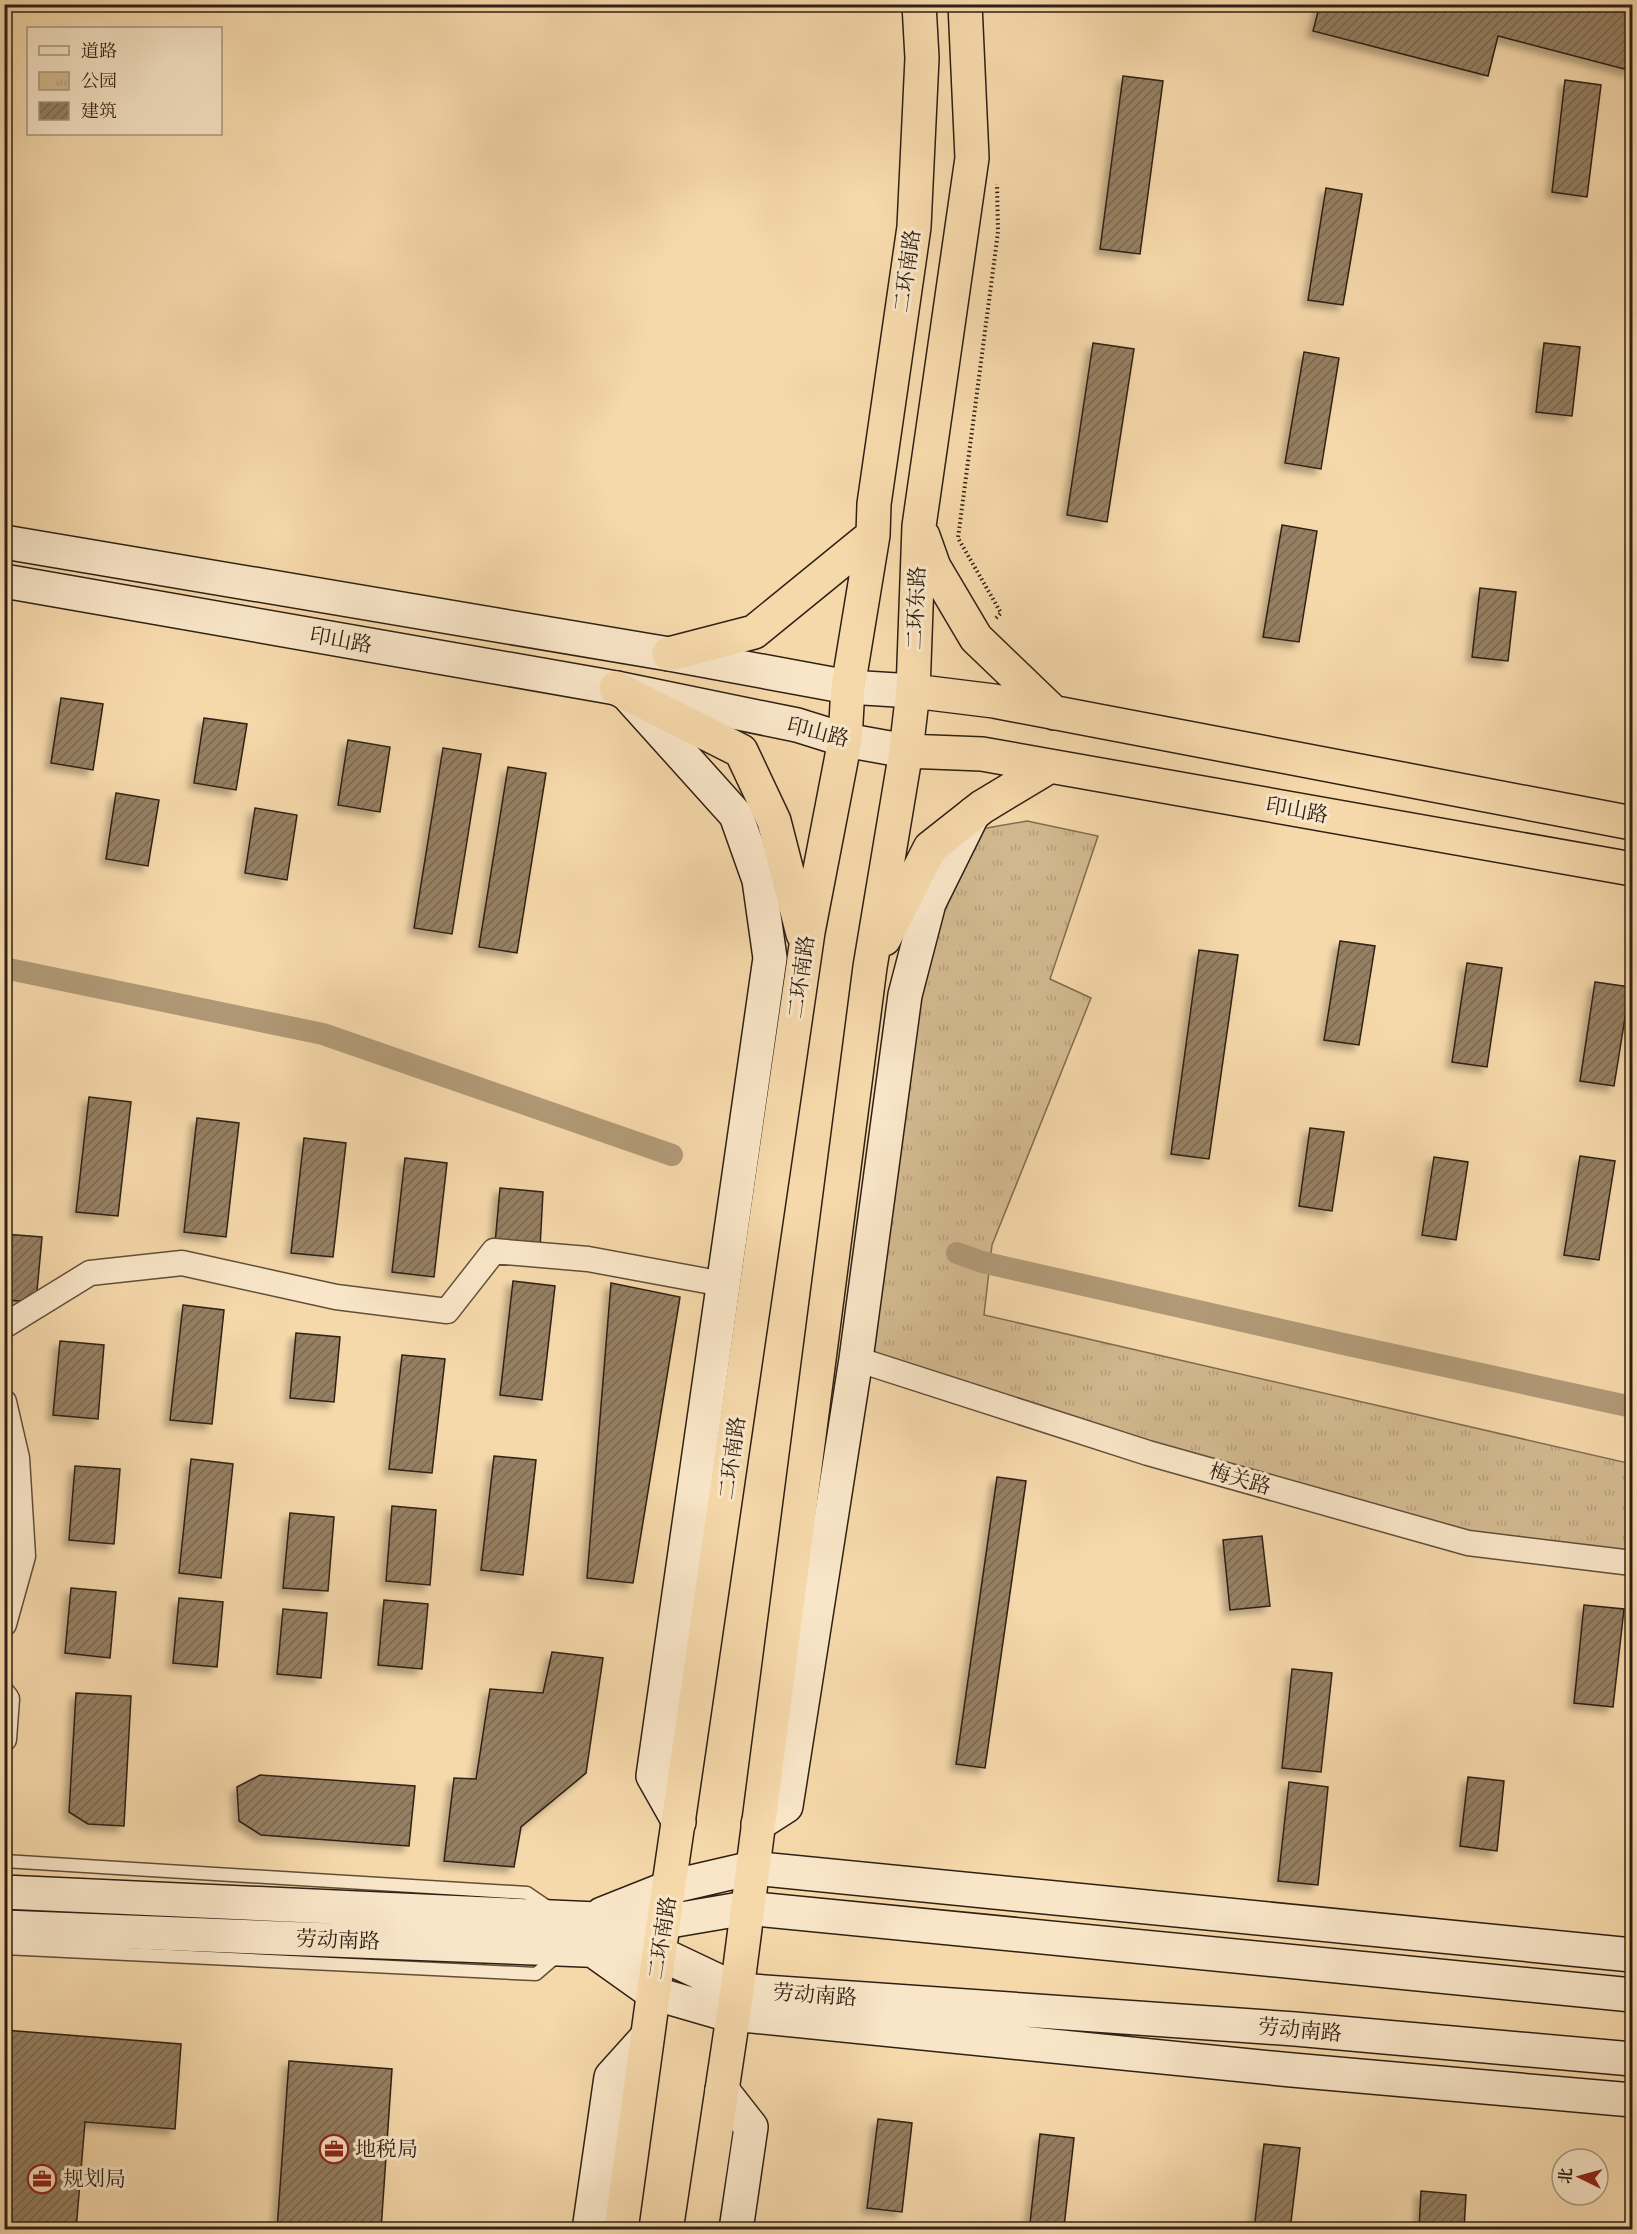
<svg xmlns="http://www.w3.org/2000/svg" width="1637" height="2234" viewBox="0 0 1637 2234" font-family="'IM FELL Great Primer','Noto Serif SC',serif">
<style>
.park{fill:url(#park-tufts);stroke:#826d52;stroke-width:1.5}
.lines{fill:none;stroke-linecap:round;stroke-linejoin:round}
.canal{stroke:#b29a78;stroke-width:22}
.building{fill:url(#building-hatch);stroke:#2f2014;stroke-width:1.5;filter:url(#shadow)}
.lane-casing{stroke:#614e3a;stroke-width:15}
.street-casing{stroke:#614e3a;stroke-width:27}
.secondary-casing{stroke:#2f2014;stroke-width:36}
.highway-casing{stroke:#2f2014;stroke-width:36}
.path{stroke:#2f2014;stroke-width:4;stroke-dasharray:1.5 3;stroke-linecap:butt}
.lane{stroke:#f9e6c8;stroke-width:12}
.street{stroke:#f9e6c8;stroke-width:24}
.secondary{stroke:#f9e6c8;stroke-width:33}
.highway{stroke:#f6d9ab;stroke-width:33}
.labels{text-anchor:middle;stroke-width:6;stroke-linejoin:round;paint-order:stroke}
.street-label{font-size:21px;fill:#2f2014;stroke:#f9e6c8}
.poi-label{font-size:21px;fill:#2f2014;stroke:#f9e6c8;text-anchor:start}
</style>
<defs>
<pattern id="park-tufts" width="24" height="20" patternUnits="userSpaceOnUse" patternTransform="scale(1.5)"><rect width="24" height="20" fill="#d4ba91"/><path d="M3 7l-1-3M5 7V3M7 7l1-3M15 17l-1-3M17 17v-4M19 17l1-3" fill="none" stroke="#b6a07c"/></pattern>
<pattern id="building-hatch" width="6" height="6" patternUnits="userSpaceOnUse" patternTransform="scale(1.5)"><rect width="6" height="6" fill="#968063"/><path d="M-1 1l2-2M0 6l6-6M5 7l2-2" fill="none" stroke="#7b6850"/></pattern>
<filter id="shadow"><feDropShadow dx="-5.5" dy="5.5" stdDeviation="3" flood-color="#0004"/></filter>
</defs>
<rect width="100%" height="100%" fill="#f6d9ab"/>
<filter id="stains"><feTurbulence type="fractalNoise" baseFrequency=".00333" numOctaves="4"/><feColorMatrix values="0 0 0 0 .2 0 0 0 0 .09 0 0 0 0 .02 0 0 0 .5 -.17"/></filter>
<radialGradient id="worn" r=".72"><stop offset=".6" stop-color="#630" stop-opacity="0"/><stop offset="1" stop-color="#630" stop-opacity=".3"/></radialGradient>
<path class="park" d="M1027 821 1098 836 1050 979 1091 998 992 1245 984 1315 1632 1464V1563L1468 1543 856 1359 905 995 964 832Z"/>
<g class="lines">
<path class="canal" d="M4 968 323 1034 672 1155
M957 1253 982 1262 1339 1343 1632 1407"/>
</g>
<path class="building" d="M1320 4H1632V71L1498 36 1488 76 1313 31Z
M1123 76 1163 81 1140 254 1100 249Z
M1565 80 1601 85 1587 197 1552 192Z
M1326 188 1362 194 1343 305 1308 300Z
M1093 343 1134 349 1107 522 1067 515Z
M1544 343 1580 347 1572 416 1536 412Z
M1304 352 1339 358 1321 469 1285 463Z
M1282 525 1317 531 1299 642 1263 637Z
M1480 588 1516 592 1508 661 1472 657Z
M61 698 103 704 93 770 51 763Z
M204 718 247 724 236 790 194 783Z
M348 740 390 747 380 812 338 805Z
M443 748 481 754 452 934 414 928Z
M508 767 546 773 517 953 479 947Z
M116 793 159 800 148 866 106 859Z
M255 808 297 815 287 880 245 873Z
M1340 941 1375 946 1359 1045 1324 1040Z
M1199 950 1238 955 1209 1159 1171 1154Z
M1467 963 1502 968 1487 1067 1452 1062Z
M1595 982 1630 987 1614 1086 1580 1081Z
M89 1097 131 1102 118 1216 76 1212Z
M197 1118 239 1123 226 1237 184 1232Z
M1310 1128 1344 1132 1332 1211 1299 1206Z
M304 1138 346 1143 333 1257 291 1253Z
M1580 1156 1615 1161 1599 1260 1564 1255Z
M1434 1157 1468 1162 1456 1240 1422 1235Z
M405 1158 447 1163 434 1277 392 1272Z
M500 1188 543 1192 540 1248 495 1244Z
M4 1234 42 1237 36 1302 4 1300Z
M513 1281 555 1286 542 1400 500 1395Z
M611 1283 680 1297 633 1583 587 1578Z
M183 1305 224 1310 212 1424 170 1420Z
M296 1333 340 1337 334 1402 290 1398Z
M60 1341 104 1345 98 1419 53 1415Z
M402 1355 445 1359 432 1473 389 1469Z
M494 1456 536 1460 523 1575 481 1570Z
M191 1459 233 1464 221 1578 179 1573Z
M75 1466 120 1469 114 1544 69 1540Z
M997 1477 1026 1481 985 1768 956 1764Z
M392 1506 436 1510 430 1585 386 1581Z
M290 1513 334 1517 328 1591 283 1588Z
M1262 1536 1270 1606 1230 1610 1223 1540Z
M71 1588 116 1592 110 1658 65 1653Z
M179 1598 223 1602 217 1667 173 1663Z
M384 1600 428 1604 422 1669 378 1665Z
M1584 1605 1624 1609 1613 1707 1574 1703Z
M283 1609 327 1613 321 1678 277 1674Z
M552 1652 603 1658 586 1773 521 1827 514 1867 444 1861 454 1778 476 1779 490 1689 543 1693Z
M1292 1669 1332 1673 1321 1772 1282 1768Z
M76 1693 131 1696 124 1826 88 1824 69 1812Z
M260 1775 415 1786 409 1846 261 1835 239 1821 237 1787Z
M1468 1777 1504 1781 1497 1851 1460 1846Z
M1289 1782 1328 1787 1318 1885 1278 1881Z
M4 2030 181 2044 175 2129 85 2122 76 2230H4Z
M289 2061 392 2069 381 2230H277Z
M878 2119 912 2123 902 2212 867 2208Z
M1040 2134 1074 2138 1064 2227 1030 2223Z
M1264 2144 1300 2148 1290 2230H1254Z
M1421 2191 1466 2195 1464 2230H1419Z"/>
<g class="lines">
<g class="lane-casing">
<path id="lane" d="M4 1861 527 1893 549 1908
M4 1948 536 1974 557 1956"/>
</g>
<g class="street-casing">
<path id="street" d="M4 1326 90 1273 182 1263 336 1297 447 1311 494 1251 588 1259 723 1284
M856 1359 1148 1453 1468 1543 1632 1563
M4 1402 17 1458 23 1556 4 1624
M4 1695 7 1699 4 1739"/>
</g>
<g class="secondary-casing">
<path id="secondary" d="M4 542 669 654 848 687 913 691
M4 581 616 688 797 725 845 740 906 751
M628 695 736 815 759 880 770 958 653 1776 679 1822
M758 1824 786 1806 856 1359 905 995 929 903 973 814
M4 1892 664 1922 746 1908 1632 1995
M602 1914 670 1887 752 1868 1632 1955
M4 1927 659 1953 737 1990 1295 2029 1632 2059
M594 1951 653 1993 722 2013 1292 2070 1632 2100
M722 2090 751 2127 736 2230
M589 2230 611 2077 647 2037"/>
</g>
<g class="highway-casing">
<path id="highway" d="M923 536 934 567 976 638 1054 713
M669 654 754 632 873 535
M616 688 741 751 774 821 803 934
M913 691 994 701 1632 823
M906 751 982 754 1632 869
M884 939 930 848 982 807 1050 766
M621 2230 659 1953 808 932 845 740 848 687 873 535 874 504 914 227 922 58 919 4
M701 2230 737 1990 870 967 906 751 913 691 919 526 972 158 965 4"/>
</g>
<path class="path" d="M996 618 1001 613 958 538 998 232 997 184"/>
<use href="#lane" class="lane"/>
<use href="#street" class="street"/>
<use href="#secondary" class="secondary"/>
<use href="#highway" class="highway"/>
</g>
<defs>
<g id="office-ring" transform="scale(1.5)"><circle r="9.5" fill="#f9e6c8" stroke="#8f2418" stroke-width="1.5"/><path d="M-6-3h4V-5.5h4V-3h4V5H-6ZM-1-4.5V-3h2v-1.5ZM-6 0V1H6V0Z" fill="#8f2418"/></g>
</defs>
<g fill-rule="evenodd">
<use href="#office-ring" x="334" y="2149"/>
<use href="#office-ring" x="42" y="2179"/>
</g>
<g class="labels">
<g class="street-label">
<text transform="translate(907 271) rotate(-82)" y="7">二环南路</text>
<text transform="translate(916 608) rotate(-88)" y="7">二环东路</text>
<text transform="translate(341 640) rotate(10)" y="7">印山路</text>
<text transform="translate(818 732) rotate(14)" y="7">印山路</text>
<text transform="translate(1297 810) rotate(10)" y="7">印山路</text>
<text transform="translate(801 977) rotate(-82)" y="7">二环南路</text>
<text transform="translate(732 1458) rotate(-82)" y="7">二环南路</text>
<text transform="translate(1240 1479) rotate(16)" y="7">梅关路</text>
<text transform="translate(662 1938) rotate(-81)" y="7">二环南路</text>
<text transform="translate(338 1940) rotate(2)" y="7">劳动南路</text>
<text transform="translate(815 1995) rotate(4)" y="7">劳动南路</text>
<text transform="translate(1300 2030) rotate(5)" y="7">劳动南路</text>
</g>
<g class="poi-label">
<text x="355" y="2156">地税局</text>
<text x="63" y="2186">规划局</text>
</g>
</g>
<rect width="1637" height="2234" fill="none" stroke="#f6d9ab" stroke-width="24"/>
<rect x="6" y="6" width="1625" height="2222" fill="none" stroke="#2f2014" stroke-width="3"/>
<rect x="12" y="12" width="1613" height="2210" fill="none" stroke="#2f2014" stroke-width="1.5"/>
<rect x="27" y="27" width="195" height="108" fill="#f9e6c8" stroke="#a89780" stroke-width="1.5"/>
<rect x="39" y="46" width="30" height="9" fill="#f9e6c8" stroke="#a89780" stroke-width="1.5"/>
<text x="81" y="57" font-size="18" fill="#2f2014">道路</text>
<rect x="39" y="72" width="30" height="18" fill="url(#park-tufts)" stroke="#a89780" stroke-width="1.5"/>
<text x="81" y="87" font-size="18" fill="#2f2014">公园</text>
<rect x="39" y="102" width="30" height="18" fill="url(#building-hatch)" stroke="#a89780" stroke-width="1.5"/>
<text x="81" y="117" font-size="18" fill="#2f2014">建筑</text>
<g transform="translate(1580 2177) rotate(275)"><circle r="28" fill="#f9e6c8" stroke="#a89780" stroke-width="1.5"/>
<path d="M0-4.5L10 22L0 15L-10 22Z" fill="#8f2418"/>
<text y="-9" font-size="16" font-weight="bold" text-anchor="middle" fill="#2f2014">北</text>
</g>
<rect width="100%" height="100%" filter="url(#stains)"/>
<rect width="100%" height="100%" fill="url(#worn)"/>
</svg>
